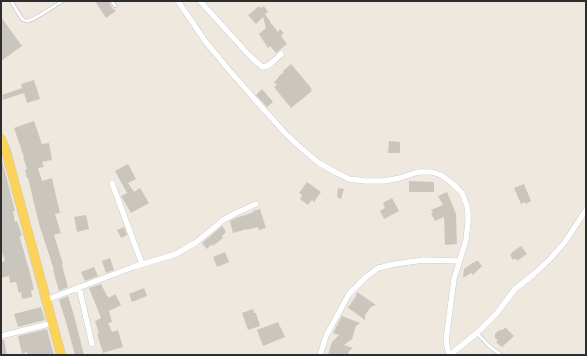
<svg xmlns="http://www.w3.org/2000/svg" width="587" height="356" viewBox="0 0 587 356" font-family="Mulish,sans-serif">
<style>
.building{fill:#cbc6bd}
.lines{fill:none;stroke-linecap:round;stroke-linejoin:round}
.lane-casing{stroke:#b3b6c2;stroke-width:4}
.street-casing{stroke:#b3b6c2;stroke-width:6}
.primary-casing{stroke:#c8c8c8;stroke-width:10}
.lane{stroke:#fff;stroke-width:3}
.street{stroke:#fff;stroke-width:5.5}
.primary{stroke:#fbd359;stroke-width:9}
</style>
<rect width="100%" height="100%" fill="#efe8df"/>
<path class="building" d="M95 1H109L112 8 116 11 106 18Z
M259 6 261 8 264 6 268 12 265 14 270 21V22L278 32 280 29 284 33 281 36 287 44 276 53 270 46 268 48 259 34 266 28 263 17 256 24 248 15Z
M1 17 22 46 1 61Z
M291 64 312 89 310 90 312 91 291 108 274 87 277 85 274 82 279 77H278L284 72 283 71Z
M34 80 40 99 27 103 24 93 3 100 2 95 22 88 21 84Z
M262 89 273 102 267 107 256 95Z
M34 121 42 144 49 143 52 160 42 162 44 167 38 168 42 181 52 178 60 213 55 214 61 233 54 235 63 264 62 265 68 287 59 291 53 270H54L39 224 28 178H27L25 170 27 169 23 157H24L14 128Z
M389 141 400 142V153H388Z
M1 160H2L15 211H13L15 222 17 221 22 235 20 236V238L30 273 34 290H31L32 297 22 299 21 292 19 293 16 282 10 283 9 276 1 278V262L5 261 1 249Z
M128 164 136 179 128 183 134 192 140 188 149 203 131 213 121 196 127 193 115 171Z
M409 181 434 182V192H409Z
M307 182 321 192 314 202 312 200 308 205 300 199 302 195 299 193Z
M524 184 531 201 526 204 525 202 521 204 514 188Z
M338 188 344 189 341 199 337 197Z
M447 192 456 214 457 244 445 245 444 217 435 221 431 213H433L431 210 443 205 438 196Z
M392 198 399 211 384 219 380 211 385 208 383 203Z
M260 209 266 228 259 230 258 227 247 230V229L233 233 230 221 236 218 254 212 253 211Z
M86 215 89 229 77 232 74 217Z
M222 226 226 232 222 236 223 238 213 246 212 244 207 249 202 243Z
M124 227 127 235 121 238 117 230Z
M521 246 527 254 517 261 515 258 513 260 510 255 512 254 511 253Z
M225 252 229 262 217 267 213 257Z
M110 258 114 270 106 273 102 261Z
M476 261H478L482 266 473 275 471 273 463 278 464 269 474 262V263Z
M94 267 98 276 85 281 81 272Z
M101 284 107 296H108L109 298 115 294 121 305 109 311 112 322 108 323 112 332 118 330 123 347 103 353 97 334 99 333 95 321 101 318 89 288Z
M144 288 147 296 132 302 129 294Z
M357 292 376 305 371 307 365 315V320L347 307 350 305 356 296Z
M68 296 75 319 84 355H75L66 322 59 300Z
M41 307 45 320 18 327 14 314Z
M253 309 254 313H256L260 326 248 330 242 313Z
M342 316 360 323 356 326 352 339 344 345 353 348 349 351 348 355H328L332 342 339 335 333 333Z
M278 322 285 337 263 346 257 330Z
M505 327 514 336 502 347 496 342 498 340 495 338V334L498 331 504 329Z
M47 329 54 355H27V352L22 354 18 336Z
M1 340H4L7 355H1Z"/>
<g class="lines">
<g class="lane-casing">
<path id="lane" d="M11 1 22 19C25 21 25 21 28 21 35 20 55 5 63 1
M112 1 115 6
M477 333 489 346 501 355"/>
</g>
<g class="street-casing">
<path id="street" d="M178 1 205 41 229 70 251 95 286 134 301 148 319 163 335 172 349 179 365 181H384L400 178 418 172H432L441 175 453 184 462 193 467 206 468 213V221L466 240 454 279 449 317 446 341 449 355
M200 1 248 54 262 67C269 67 276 59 281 54
M112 183 142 264
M79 287 92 344
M46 300 133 267 176 254 195 243 223 220 236 213 256 204
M1 336 53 323
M320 355 326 336 349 294 366 277 378 268 395 264 423 260 459 261
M450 355 477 333 497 313 515 289 534 274 550 259 565 242 586 210"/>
</g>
<g class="primary-casing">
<path id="primary" d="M1 139 6 151 61 355"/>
</g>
<use href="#lane" class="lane"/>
<use href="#street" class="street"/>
<use href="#primary" class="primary"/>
</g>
<rect width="587" height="356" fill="none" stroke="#2d2d2d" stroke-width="4"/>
</svg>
